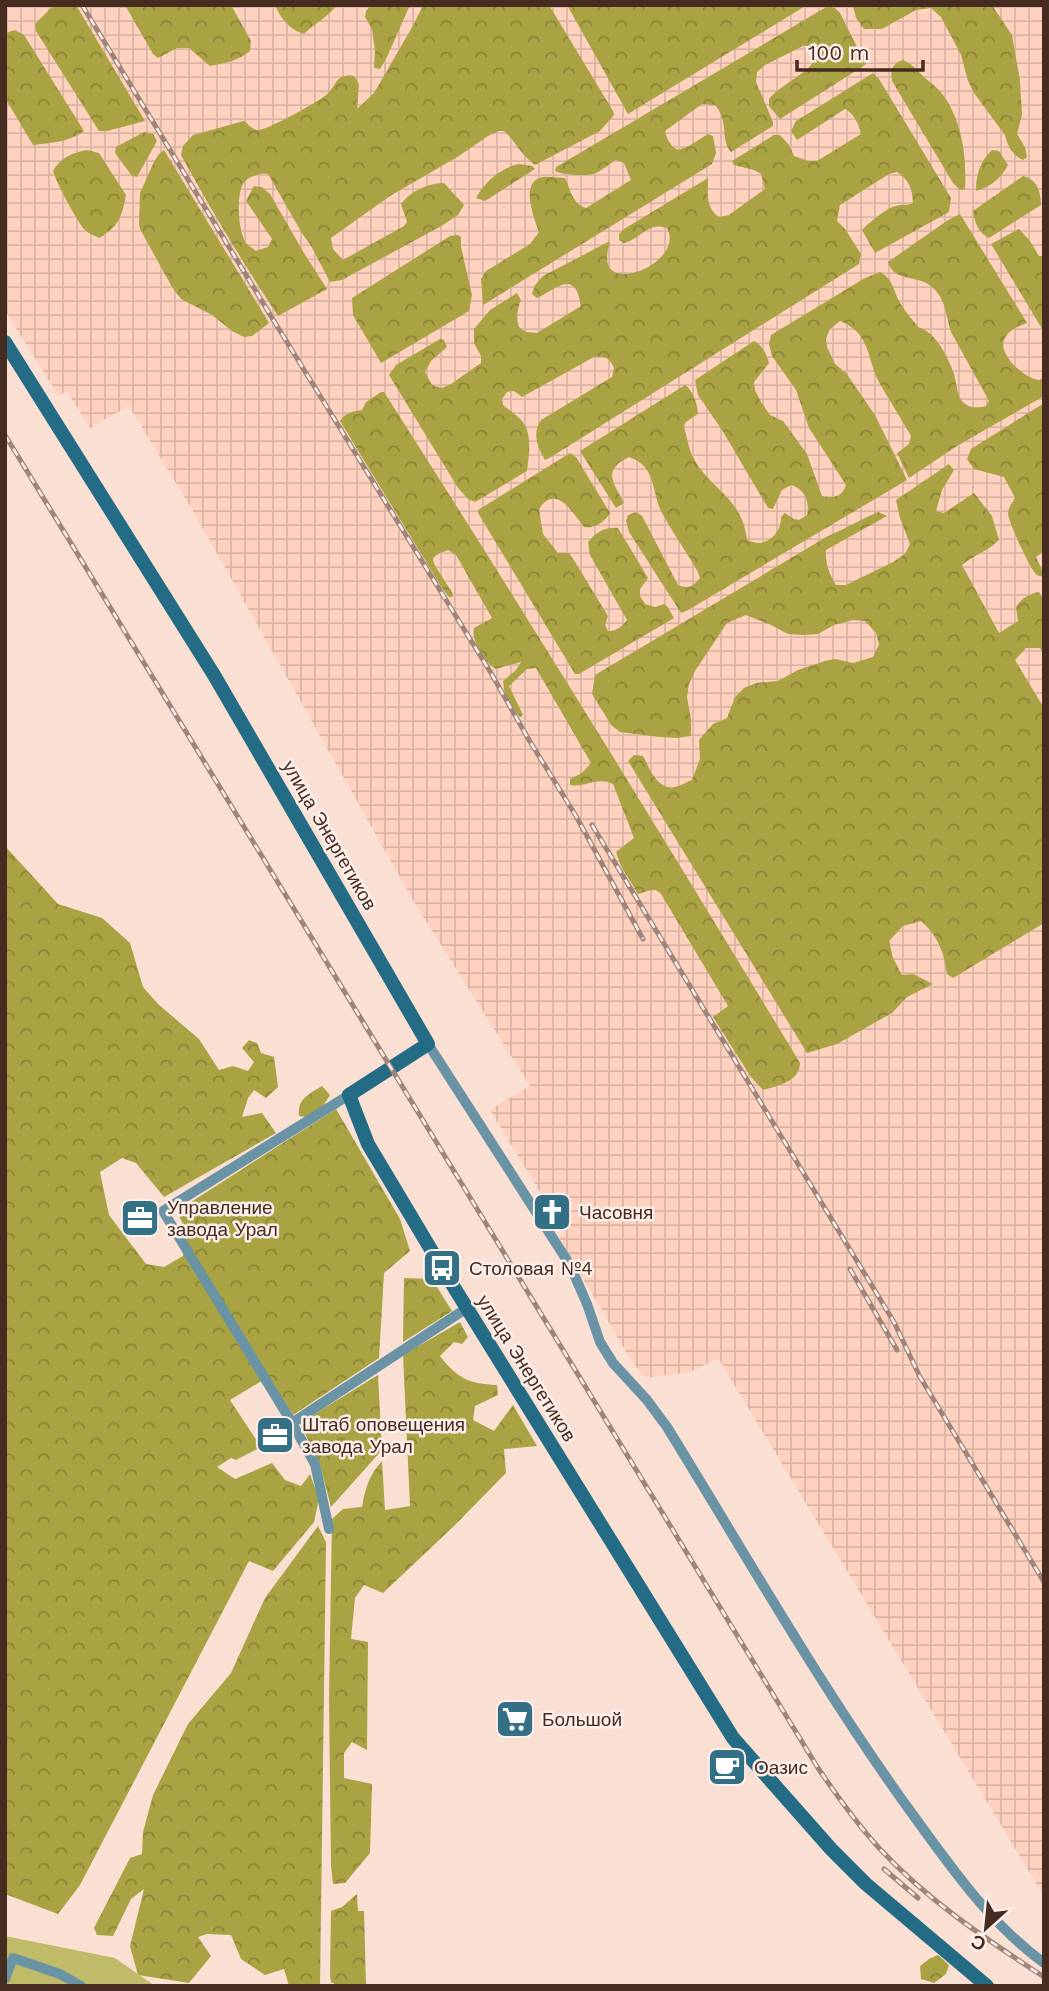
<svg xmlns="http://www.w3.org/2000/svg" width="1049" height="1991" viewBox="0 0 1049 1991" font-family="'Work Sans',sans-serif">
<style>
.industrial{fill:url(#industrial-grid)}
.forest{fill:url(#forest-crowns)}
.garden{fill:#c0bb68}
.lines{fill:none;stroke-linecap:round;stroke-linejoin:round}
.street{stroke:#6a94a6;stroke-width:10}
.secondary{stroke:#246c86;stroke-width:14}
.rail-casing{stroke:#9f8479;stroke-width:5}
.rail{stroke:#fdefe9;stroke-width:2.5;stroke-dasharray:8;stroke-linecap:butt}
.labels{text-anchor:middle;stroke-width:5;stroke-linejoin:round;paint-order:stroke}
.street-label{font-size:19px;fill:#452b20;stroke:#fdefe9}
.poi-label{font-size:19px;fill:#452b20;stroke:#fdefe9;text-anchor:start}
</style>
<defs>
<pattern id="industrial-grid" width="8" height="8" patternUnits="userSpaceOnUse" patternTransform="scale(1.75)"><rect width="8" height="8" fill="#fed2be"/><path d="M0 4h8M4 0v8" fill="none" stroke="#dbb4a3"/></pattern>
<pattern id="forest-crowns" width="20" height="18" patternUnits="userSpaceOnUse" patternTransform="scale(1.75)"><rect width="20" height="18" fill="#aaa343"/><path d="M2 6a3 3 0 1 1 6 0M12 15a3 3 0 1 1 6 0" fill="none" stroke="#8c8538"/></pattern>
</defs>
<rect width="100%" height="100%" fill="#fadfd3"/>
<path class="industrial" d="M5 5H1044V1896L718 1358 691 1372 645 1378 629 1357 559 1237 565 1233 490 1110 530 1086 414 902 193 511 129 406 90 428 67 391 59 396 5 311Z"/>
<path class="forest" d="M54 5H76L145 121 107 131H99L36 31 35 24Z
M125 5H231L251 41 250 51C238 61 225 63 210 66L189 48H177L158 58 153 54Z
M275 5H337C328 17 315 23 304 34 290 30 281 19 275 5Z
M371 5H410L387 57 380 69 374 68 375 51 372 29 365 17 366 11Z
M423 5H549L613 111 614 115 600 131 535 165C520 154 517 143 504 131H498L488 136 459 156 390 196 331 238 333 249 343 260 404 226 407 222 401 204C412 190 426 184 444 183L464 205 458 215 443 225 342 280 330 282 310 244 303 235 268 174C259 173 248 176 243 184 236 196 238 234 247 244 248 245 255 250 256 251L268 247 272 239 246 201 254 186 262 187 270 194 304 253 327 289 278 316C243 263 211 210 181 155L183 146 193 135 244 121C248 124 252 129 257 130 265 132 317 102 325 96 338 86 334 73 354 76L359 84 357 109 374 93 414 24Z
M567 5H807L628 114Z
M853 5H992L1012 35 1020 81 1022 115 1017 134 1025 147 1027 157 1023 160C1013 156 1007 145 1005 135L974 93 968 81 961 55 941 17 931 8 916 10 882 29H864L856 18Z
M828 6 835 8 840 13 858 49 867 59 865 65 780 119 769 106V99C781 84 811 72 815 58L810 48 805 45 765 65 757 72 756 82 773 122V126L731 152C719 137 730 123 715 105L702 104 665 131C667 139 670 146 678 150L689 146 708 134 713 136 716 153 712 164 483 305 481 279 486 271 530 244 539 232C534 218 519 181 543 177 549 176 558 178 565 178 571 191 572 203 586 208L631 180 624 163 616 160C609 164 603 170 596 173 587 177 563 175 555 171L556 167Z
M15 30 24 35 84 131C69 142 51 143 33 145L5 98V33Z
M903 60C912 64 917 70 924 77 929 82 936 86 940 91 962 118 967 156 965 189L960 190 953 183 892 81C890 71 892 63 903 60Z
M873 73 879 79 951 198 949 212 875 253 862 230C869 223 886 208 896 206 902 204 907 206 913 203 912 188 909 180 897 172L889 174 840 205 837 221 845 229 861 254 859 264 551 457 545 460C537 446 532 433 541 420L612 377 614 368C610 359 605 355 594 357L522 397 514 391 507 392 502 399 503 405C509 410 516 414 521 420 533 432 529 455 527 471L475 502 468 499 458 488 389 375 396 365 440 339 444 340 447 347 431 361 425 372 432 385 442 388 451 384 481 363V356L474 343V329L490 310 517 293 521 300C517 310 516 317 519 327L526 332 537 333 581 306C575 270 560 286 537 298L532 294 535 285 543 276 610 241C609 246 607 252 607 258 607 295 685 261 667 228 648 221 641 239 624 243L619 240V234L624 229 708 178C708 193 705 207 719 217L729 215 765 189 761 174 754 170 734 165 732 161 774 135H780L789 145 794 156 808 161H817L861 134C859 124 854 114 845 109L797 140 791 131 796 121Z
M144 132 153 134 157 141 137 177 132 176 115 153 116 147Z
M87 150 99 153 126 195C122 217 119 225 100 238 95 236 89 234 85 230 76 220 57 184 53 171 59 159 73 152 87 150Z
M164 150 269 323 252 336 244 337 232 331 212 315 181 299 172 287 140 229 139 224 140 193 153 164 158 155Z
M992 150 999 151 1008 165C1001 178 991 187 976 191 976 175 980 161 992 150Z
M519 164 532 166 535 169 485 201 476 198C484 182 502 167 519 164Z
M1023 176C1037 179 1041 192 1041 205L989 238C979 234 974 221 973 211Z
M960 214 1027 323C1018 327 1009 329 1004 340 998 355 1026 380 1040 380L1044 376V396L957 446 909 478 897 453 909 444 911 436C901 419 890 401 880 384 866 359 872 334 840 321L830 329 826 339 827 347 835 364 846 373 875 415 907 480 688 610 681 613 629 532 626 521 628 515 636 512 642 516 678 585C687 589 693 587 700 578L698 572C686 551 672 532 661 511 651 490 657 467 629 457 602 470 613 482 624 503L616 508 580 451 685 385C692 389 698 405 698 414L686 422 684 426C686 435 688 444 691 453 707 489 742 495 747 540 750 541 756 543 759 543 772 542 782 529 781 517L785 513 794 519 799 520 807 515C810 502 805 489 791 485L782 490 773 509 768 508 722 430 698 395 695 380 754 341C763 345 766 354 769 363L754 382 755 390 761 402 770 415 783 421 807 454 822 496C833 499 842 497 846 485L809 428 796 390 772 356 769 344 771 335 865 278 880 272C892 278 893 288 898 299 903 309 911 318 918 327 936 332 948 357 954 374 956 381 957 393 961 400 968 409 977 408 986 406L989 401 951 332C946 316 946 299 932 287 918 274 894 283 888 262L948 220Z
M1019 229 1030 241 1039 256H1044V332L991 244Z
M458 235 461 237V247L472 295 469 311 381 363 353 315 352 298 450 236Z
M381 392H384C526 614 664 838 800 1063 800 1081 778 1086 763 1090L751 1077 713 1017 728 1006 661 894C655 886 646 892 638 894L621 866 616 852 634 838 613 784C597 776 585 788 570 785V779L582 773 591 763 536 668 527 669 509 686 523 715 520 717 505 697 503 681 516 670 521 662 496 669C484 663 471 641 474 628L492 618 456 555 448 550 438 554 433 558 434 564 453 594 452 597H449L442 588 340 421C344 413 354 411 362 410L366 402Z
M1044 403V551L1036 557 1044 574 1043 577C1041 576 1039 576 1037 575 1031 571 1008 521 1008 514 1008 508 1012 503 1015 498L1004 477 974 469 967 459 971 449Z
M570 453 576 457 610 513C605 522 594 529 584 527 573 513 556 483 539 509L543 534 558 553H569L572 557 608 616 605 625 608 631C615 632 623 626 627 620L590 555 588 542C597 532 604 527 618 528L648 578 640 589V596L645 604 655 607 664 604 667 606 674 618 579 674H575L478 513V510Z
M949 464 954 470 942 490 936 511 944 513 974 493 992 516 999 540C988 551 974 555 962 565L999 633 1018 621 1016 607C1022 598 1028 594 1039 592L1044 601V655L1040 648H1026L1015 660 1044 708V923L953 978 947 974C944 952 938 936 921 921L903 926 889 941 893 958 902 975 913 974 933 984 907 997 892 1013 837 1044 807 1053 628 761 634 755 643 756C650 769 657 790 675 787 680 786 687 782 692 780L700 759 699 740 713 724 727 718 735 697 744 688 756 683 778 681 798 670 825 661 835 659 853 663 873 657 879 644 876 633 865 621 853 620 834 625 818 634 803 635 788 634 771 625 746 615 727 623 695 671 689 684 687 697 691 719V736L677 738 659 737 620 732 611 725 592 694 595 675 828 536C845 529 861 519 878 512L887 516 826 550C825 563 829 573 836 585H846L893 562 905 554 910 544 900 518 896 500Z
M5 846 58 904 102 918 130 943 143 987 158 1004 199 1039 219 1070 233 1066 248 1071 254 1062 242 1048 249 1040 257 1043 261 1053 274 1057 278 1087 266 1098 254 1090 248 1098 242 1117 262 1113 276 1133 164 1197 136 1163 122 1158 100 1172 109 1215 146 1264 164 1267 183 1256 185 1229 177 1211 336 1109 400 1219 410 1251 384 1273 379 1358 293 1415 268 1377 230 1400 261 1447 236 1460 231 1458 217 1467 235 1479 272 1463 285 1480 301 1486 310 1474 319 1499 314 1522 273 1571 249 1561 80 1885 58 1914 5 1894Z
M322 1086 330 1095 323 1106 306 1117 299 1116C297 1099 309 1094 322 1086Z
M404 1278 432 1279 452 1311 403 1342Z
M460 1322 468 1337 462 1344 454 1342 440 1356C457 1378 469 1384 497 1385L498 1395 475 1406 473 1420 494 1431 513 1405 537 1446 504 1449 506 1473 454 1526 383 1593 364 1585 355 1598 351 1639 368 1642 367 1750 352 1742 344 1753V1778L372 1784 370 1853 345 1883 333 1884 331 1866 329 1699 332 1519 343 1509 362 1507C365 1489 369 1475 382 1461L385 1510 410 1506 403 1355Z
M378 1375 382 1450 331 1507 320 1465 300 1423Z
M318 1526 326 1542 320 1986H289L284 1969 265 1975 241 1959 231 1935 207 1934 198 1937 211 1956 189 1983 138 1975 130 1946 144 1889 131 1899 113 1936 97 1935 94 1928 130 1858 142 1854 143 1832 153 1795 188 1724 231 1673 265 1598Z
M357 1894 358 1911H364L366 1986H338L331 1982 330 1976 331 1911 342 1907Z
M938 1955 949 1965 946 1974 934 1983 921 1979 920 1966 929 1959Z"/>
<path class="garden" d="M5 1936 115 1958 155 1986H5Z"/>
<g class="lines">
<path class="street" d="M428 1044 570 1265 587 1304 600 1342 613 1363 647 1400 667 1427C746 1555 820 1686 908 1808 948 1863 988 1922 1044 1963
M292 1423 467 1308
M329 1529 315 1464 292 1423 163 1211 349 1095
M5 1979 13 1958 60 1974 81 1986"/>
<path class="secondary" d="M5 342 214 675 428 1044 349 1095 368 1144 442 1268 733 1738 831 1849 866 1884 987 1986"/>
<g class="rail-casing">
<path id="rail" d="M82 5 277 326 491 673 529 740 576 816 643 939
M5 435 818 1768C837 1796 857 1824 880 1849 927 1900 986 1939 1044 1977
M592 825 894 1322 920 1377 1044 1582
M850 1269 897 1350
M884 1869 918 1898"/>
</g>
<use href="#rail" class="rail"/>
</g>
<defs>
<g id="church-square" transform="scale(2.0125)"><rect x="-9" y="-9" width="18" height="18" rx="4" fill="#337086" stroke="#fdefe9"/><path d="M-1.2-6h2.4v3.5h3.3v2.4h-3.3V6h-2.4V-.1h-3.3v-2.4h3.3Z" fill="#fff"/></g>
<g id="office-square" transform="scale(2.0125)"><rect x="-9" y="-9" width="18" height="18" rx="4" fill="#337086" stroke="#fdefe9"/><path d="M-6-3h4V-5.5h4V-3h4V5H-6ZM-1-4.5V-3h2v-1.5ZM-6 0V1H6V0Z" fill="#fff"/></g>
<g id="bus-square" transform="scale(2.0125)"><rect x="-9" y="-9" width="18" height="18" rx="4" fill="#337086" stroke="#fdefe9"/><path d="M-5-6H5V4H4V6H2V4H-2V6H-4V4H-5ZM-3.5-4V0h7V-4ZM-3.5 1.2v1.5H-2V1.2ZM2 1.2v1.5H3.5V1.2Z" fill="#fff"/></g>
<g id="supermarket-square" transform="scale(2.0125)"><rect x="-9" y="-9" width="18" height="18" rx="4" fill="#337086" stroke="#fdefe9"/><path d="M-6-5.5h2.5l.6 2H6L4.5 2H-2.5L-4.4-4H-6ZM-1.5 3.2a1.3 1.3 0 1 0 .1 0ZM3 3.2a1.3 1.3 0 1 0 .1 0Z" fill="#fff"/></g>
<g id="cafe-square" transform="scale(2.0125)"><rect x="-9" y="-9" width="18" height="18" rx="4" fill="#337086" stroke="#fdefe9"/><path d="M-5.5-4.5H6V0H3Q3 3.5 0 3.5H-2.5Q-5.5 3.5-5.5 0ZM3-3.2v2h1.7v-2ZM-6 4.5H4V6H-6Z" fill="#fff"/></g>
</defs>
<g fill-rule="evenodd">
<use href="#church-square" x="552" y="1212"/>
<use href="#office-square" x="140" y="1218"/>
<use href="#bus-square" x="442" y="1268"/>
<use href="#office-square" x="275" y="1435"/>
<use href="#supermarket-square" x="515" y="1719"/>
<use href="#cafe-square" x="727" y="1767"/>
</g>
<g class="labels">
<g class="street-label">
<text transform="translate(330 835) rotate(60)" y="7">улица Энергетиков</text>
<text transform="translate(527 1368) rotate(58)" y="7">улица Энергетиков</text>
</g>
<g class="poi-label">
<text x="167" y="1214">Управление<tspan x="167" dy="22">завода Урал</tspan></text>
<text x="579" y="1219">Часовня</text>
<text x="469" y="1275">Столовая №4</text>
<text x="302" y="1431">Штаб оповещения<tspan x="302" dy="22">завода Урал</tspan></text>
<text x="542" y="1726">Большой</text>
<text x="754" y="1774">Оазис</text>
</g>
</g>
<rect width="1049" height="1991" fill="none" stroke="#452b20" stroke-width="14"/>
<g transform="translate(986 1928) rotate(207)" stroke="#fdefe9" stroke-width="5" paint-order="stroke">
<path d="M0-5L12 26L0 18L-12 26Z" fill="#452b20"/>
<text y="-10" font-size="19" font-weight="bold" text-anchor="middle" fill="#452b20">С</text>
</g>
<path d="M797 60v10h126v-10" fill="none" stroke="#452b20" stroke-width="3.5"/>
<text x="808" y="60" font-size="21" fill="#452b20" stroke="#fdefe9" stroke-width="5" paint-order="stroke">100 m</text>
</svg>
